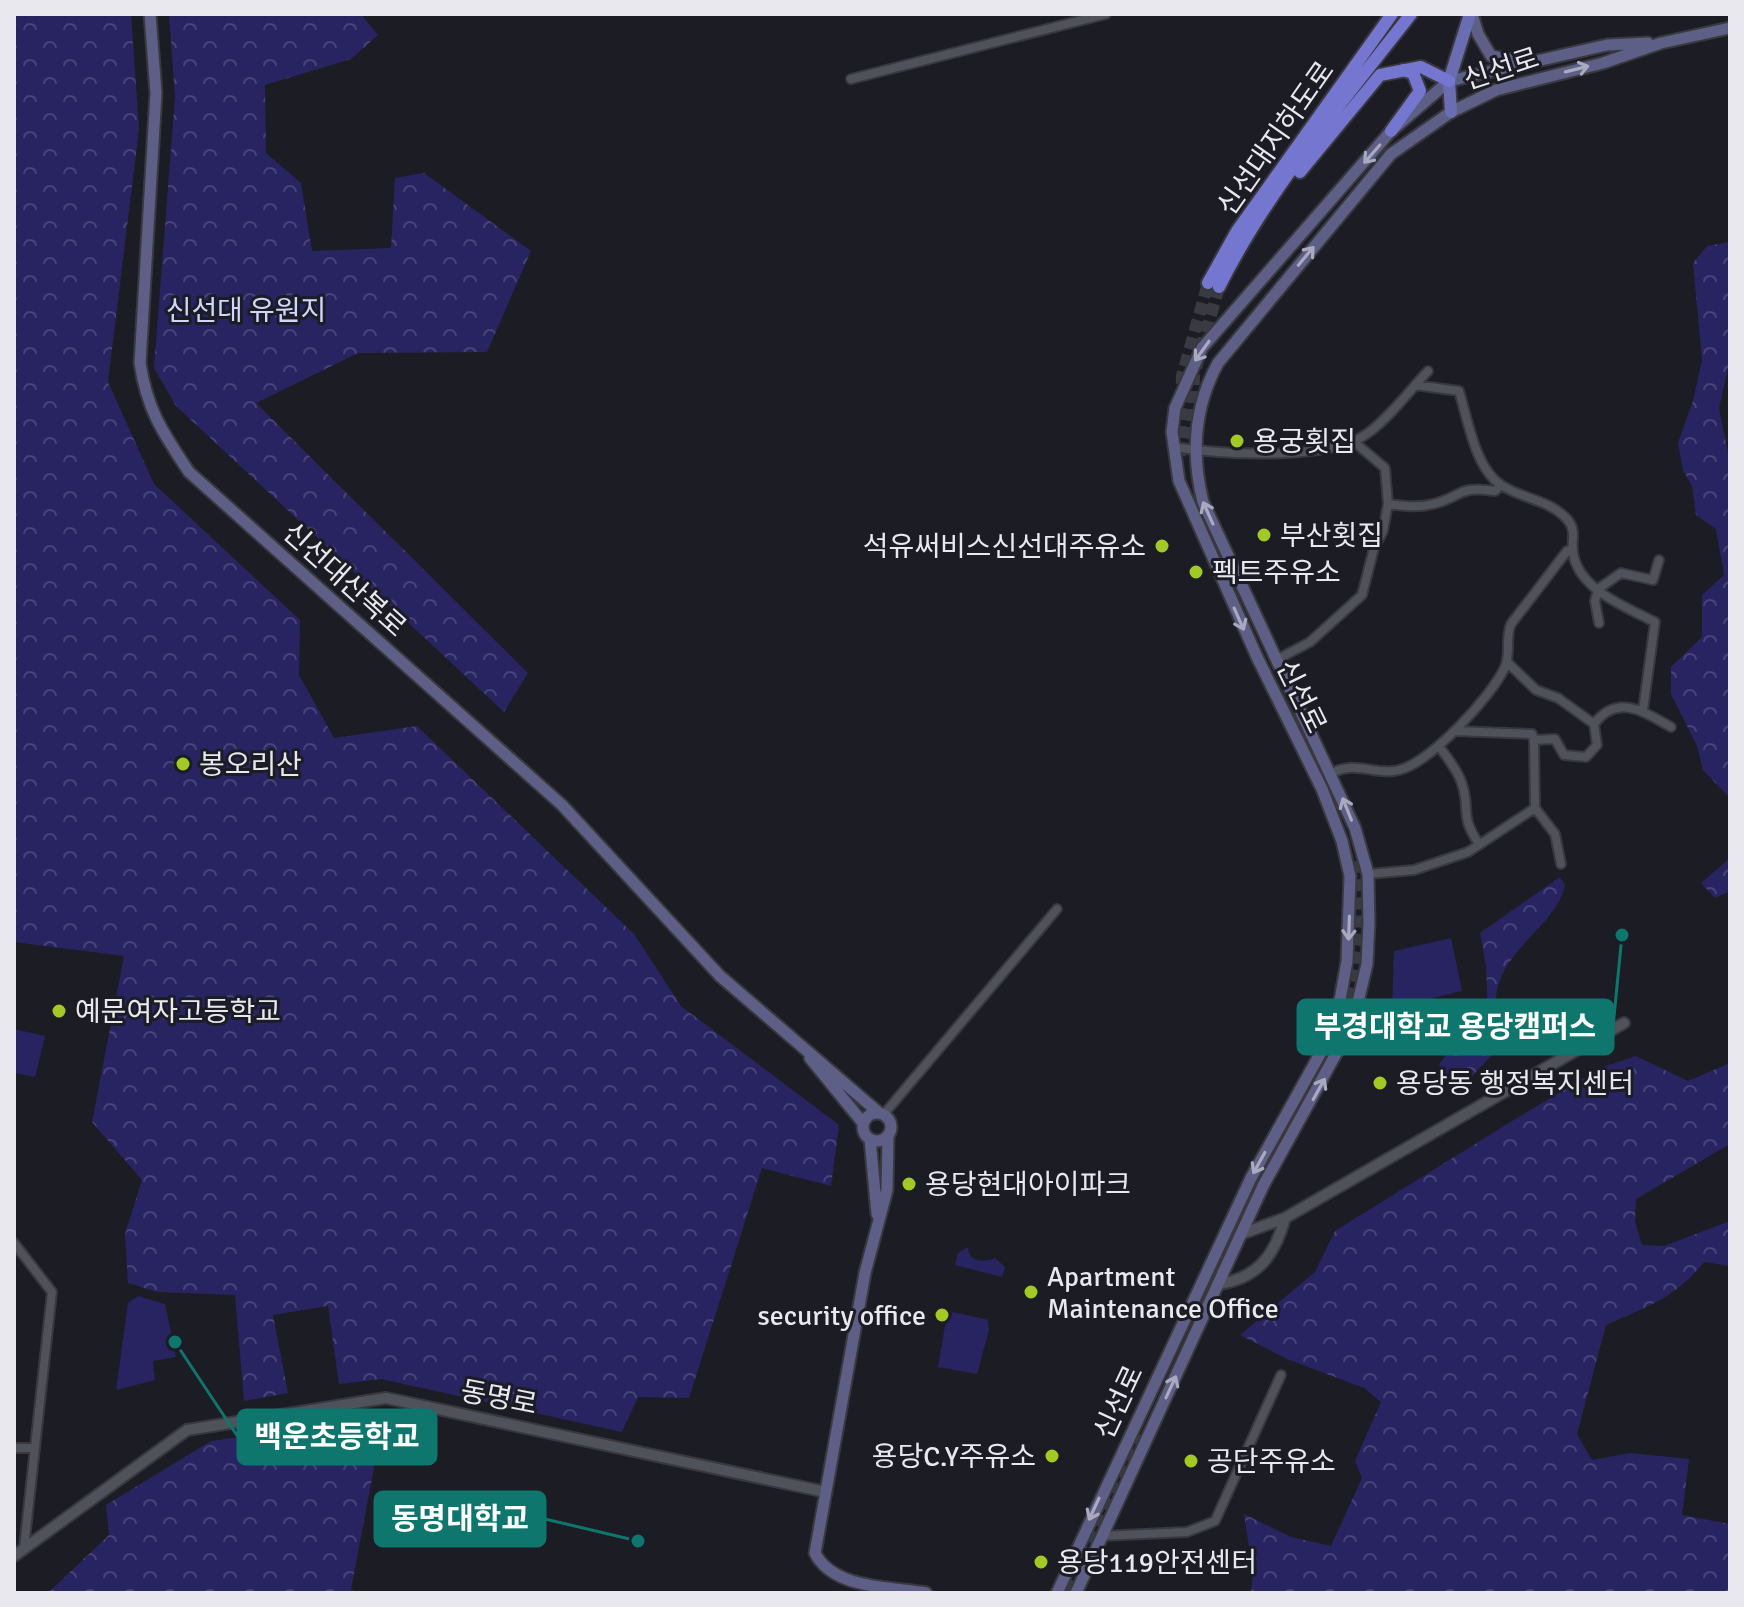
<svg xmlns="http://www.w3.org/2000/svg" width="1744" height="1607" viewBox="0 0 1744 1607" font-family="Signika,'Noto Sans KR',sans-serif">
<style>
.forest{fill:url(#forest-crowns)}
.park{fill:#272461}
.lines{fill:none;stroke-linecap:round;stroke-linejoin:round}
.trunk-tunnel{stroke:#3a3b42;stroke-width:12;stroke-dasharray:12 6;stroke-linecap:butt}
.minor-casing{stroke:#38383e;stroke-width:12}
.tertiary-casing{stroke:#38383e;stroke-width:14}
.secondary-casing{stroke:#38383e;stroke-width:15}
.primary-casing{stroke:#38383e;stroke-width:16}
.trunk-casing{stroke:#38383e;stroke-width:16}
.minor{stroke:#4f515b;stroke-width:8}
.tertiary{stroke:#4f515b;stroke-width:10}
.secondary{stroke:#5d5f86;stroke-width:11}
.primary{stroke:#6b6db2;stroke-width:12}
.trunk{stroke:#7476cf;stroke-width:12}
.oneway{stroke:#a9aabf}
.poi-dot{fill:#a3c926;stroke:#1b1c24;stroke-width:3}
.labels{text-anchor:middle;stroke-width:6;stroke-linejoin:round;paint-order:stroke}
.street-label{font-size:28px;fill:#e8e8ee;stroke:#1b1c24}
.park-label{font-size:28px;fill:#d0d5fc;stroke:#1b1c24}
.poi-label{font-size:28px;fill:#e8e8ee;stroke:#1b1c24;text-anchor:start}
.leader{fill:none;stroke:#0f766e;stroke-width:3}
.callout-dot{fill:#0f766e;stroke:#1b1c24;stroke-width:3}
.callout{fill:#0f766e;stroke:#0f766e;stroke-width:3}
.callout-label{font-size:30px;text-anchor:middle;font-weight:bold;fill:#fff}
</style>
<defs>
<pattern id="forest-crowns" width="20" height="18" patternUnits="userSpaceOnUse" patternTransform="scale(2)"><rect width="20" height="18" fill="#272461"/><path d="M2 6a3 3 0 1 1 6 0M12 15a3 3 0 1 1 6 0" fill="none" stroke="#464478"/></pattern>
</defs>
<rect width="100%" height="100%" fill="#1b1c24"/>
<path class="forest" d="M14 14H131L139 129 108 382 154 484 300 620 299 675 334 738 417 726 634 934 681 1006 839 1125 831 1186 762 1168 689 1398 638 1397 622 1432 381 1379 339 1384 328 1306 273 1315 288 1393 244 1401 235 1295 157 1292 128 1283 125 1234 142 1180 92 1122 124 956 14 942Z
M169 14H361L378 35 351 59 265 85 266 153 301 183 312 251 391 248 395 178 424 173 531 251 487 352 358 353 256 403 528 673 504 712 176 406 154 368 175 97Z
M1730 242V360L1719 408 1730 463V798L1703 770 1697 746 1671 694V667L1702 637V595L1724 575 1716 529 1696 515 1692 486 1683 470 1678 443 1693 401 1702 360 1693 263 1707 246Z
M1730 858V891L1715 898 1701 883Z
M1560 877 1565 885C1556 930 1490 952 1496 1012 1497 1022 1504 1030 1505 1041L1460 1089 1445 1082 1439 1064 1469 1029 1488 1017 1486 965 1480 933Z
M1636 1056 1688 1081 1730 1063V1144L1636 1199 1635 1222 1642 1245 1664 1246 1730 1221V1266L1704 1262C1675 1298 1647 1307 1606 1325L1577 1434 1592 1460 1630 1453 1689 1459 1682 1515 1730 1524V1593H1251L1253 1573 1244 1514 1291 1537 1331 1546 1362 1478 1355 1461 1381 1402 1364 1388 1287 1359 1240 1335 1315 1272 1335 1231 1517 1118 1603 1067Z
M371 1419 381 1431 351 1589 357 1593H48L109 1535 106 1505 211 1441Z"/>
<path class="park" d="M1451 938 1462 991 1392 1008 1394 951Z
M14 1029 45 1036 35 1077 14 1073Z
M968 1247C968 1262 984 1263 995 1258L1005 1267 1002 1277 955 1265 958 1253Z
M138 1296 165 1304 176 1357 153 1361 155 1380 116 1390 128 1303Z
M953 1312 988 1320 989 1330 977 1374 938 1367 945 1326Z"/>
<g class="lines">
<path class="trunk-tunnel" d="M1192 439 1194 375 1219 287
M1180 456 1182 376 1208 283
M1327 1049C1353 997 1366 919 1352 862
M1266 1171 1315 1073
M1196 1306 1255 1191
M1071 1593 1143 1436"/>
<g class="minor-casing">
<path id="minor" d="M851 79 1106 14
M1415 385 1459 391C1468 420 1475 468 1501 485 1522 499 1548 499 1567 519 1577 530 1571 541 1573 553 1579 590 1626 607 1655 622L1643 710
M1173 447C1220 454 1329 462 1368 433 1390 417 1409 391 1428 371
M1388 504C1403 506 1418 508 1433 504 1462 497 1458 485 1495 491L1501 485
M1599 623 1595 601 1598 589 1621 573 1653 580 1659 560
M1276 660 1310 642 1362 595 1374 548 1383 531 1388 504 1385 468 1353 441
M1507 662 1536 690 1558 698 1594 724
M1456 731 1532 734 1534 740
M1439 746C1447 758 1458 770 1462 784 1471 812 1459 814 1479 844
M1332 773C1356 760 1376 776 1399 770 1430 763 1492 696 1505 667 1511 654 1505 638 1511 624L1567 551 1573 550
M1535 808 1534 740 1555 739 1564 755 1586 757 1597 745 1594 724C1618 693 1644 712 1671 727
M1535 808 1555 834 1561 864
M1368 874 1414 870 1468 852 1535 808
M884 1114 1057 909
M14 1243 52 1292 24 1548
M14 1448H34
M1101 1536 1187 1532 1215 1521 1281 1375"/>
</g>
<g class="tertiary-casing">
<path id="tertiary" d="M1244 1233 1285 1218 1624 1023
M1219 1284C1258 1278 1275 1255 1285 1218
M14 1556 187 1430 386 1398 826 1492"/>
</g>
<g class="secondary-casing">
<path id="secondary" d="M150 14 156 93 140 363C147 410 163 433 189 472L562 805 720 976 878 1112
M1472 14 1478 34 1491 56 1517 61
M810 1058 863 1123
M863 1127a14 14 0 1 1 28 0a14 14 0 1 1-28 0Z
M888 1136 887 1190 865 1273 815 1553C833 1589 890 1587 926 1593
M870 1139 877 1214
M1057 1593 1251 1178 1320 1054 1338 1011 1347 961 1350 876 1342 841 1322 789 1257 657 1179 481 1172 432 1175 408 1202 348 1391 131 1449 81 1607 45 1648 43
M1076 1593 1263 1186 1353 1023 1367 964 1369 923 1368 874 1355 828 1203 502C1191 454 1194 407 1218 363L1391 154 1451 112 1496 90 1603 63 1661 43 1730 28"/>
</g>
<g class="primary-casing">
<path id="primary" d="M1451 112 1449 81 1470 14"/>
</g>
<g class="trunk-casing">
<path id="trunk" d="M1391 131 1420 91 1413 73 1403 70
M1300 172 1380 75 1421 67 1449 81
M1208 283 1237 231 1392 14
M1219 287C1268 189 1344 100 1411 14"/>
</g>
<use href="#minor" class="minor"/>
<use href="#tertiary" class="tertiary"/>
<use href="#secondary" class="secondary"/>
<use href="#primary" class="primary"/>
<use href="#trunk" class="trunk"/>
</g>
<defs><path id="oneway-shaft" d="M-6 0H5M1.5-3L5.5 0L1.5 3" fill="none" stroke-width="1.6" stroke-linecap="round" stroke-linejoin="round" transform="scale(2)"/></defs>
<g class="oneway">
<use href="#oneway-shaft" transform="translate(1577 69) rotate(-14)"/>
<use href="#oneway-shaft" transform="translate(1372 154) rotate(131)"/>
<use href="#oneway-shaft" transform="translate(1306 256) rotate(-50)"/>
<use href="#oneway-shaft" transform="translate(1202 351) rotate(126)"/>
<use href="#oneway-shaft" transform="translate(1208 513) rotate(-114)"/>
<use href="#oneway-shaft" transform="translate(1239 619) rotate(66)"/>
<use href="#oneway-shaft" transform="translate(1347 809) rotate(-112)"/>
<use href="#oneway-shaft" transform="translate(1349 928) rotate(92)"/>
<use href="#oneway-shaft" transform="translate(1319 1089) rotate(-61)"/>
<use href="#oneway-shaft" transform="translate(1259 1163) rotate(119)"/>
<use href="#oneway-shaft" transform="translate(1171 1387) rotate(-65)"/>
<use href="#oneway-shaft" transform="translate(1094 1509) rotate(115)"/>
</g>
<g class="poi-dot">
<circle cx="1237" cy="441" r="8"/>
<circle cx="1264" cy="535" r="8"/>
<circle cx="1162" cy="546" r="8"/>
<circle cx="1196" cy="572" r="8"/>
<circle cx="183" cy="764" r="8"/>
<circle cx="59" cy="1011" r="8"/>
<circle cx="1380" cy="1083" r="8"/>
<circle cx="909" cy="1184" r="8"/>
<circle cx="1031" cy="1292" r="8"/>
<circle cx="942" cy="1315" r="8"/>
<circle cx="1052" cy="1456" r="8"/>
<circle cx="1191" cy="1461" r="8"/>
<circle cx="1041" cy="1562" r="8"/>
</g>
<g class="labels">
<g class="street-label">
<text transform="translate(1501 68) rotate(-18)" y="10">신선로</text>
<text transform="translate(1275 138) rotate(-55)" y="10">신선대지하도로</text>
<text transform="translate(345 579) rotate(42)" y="10">신선대산복로</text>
<text transform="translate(1302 696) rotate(64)" y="10">신선로</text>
<text transform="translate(499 1397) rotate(11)" y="10">동명로</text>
<text transform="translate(1118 1402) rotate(-65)" y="10">신선로</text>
</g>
<g class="park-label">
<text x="246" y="320">신선대 유원지</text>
</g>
<g class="poi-label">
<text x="1253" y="451">용궁횟집</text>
<text x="1280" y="545">부산횟집</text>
<text x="1146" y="556" text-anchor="end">석유써비스신선대주유소</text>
<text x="1212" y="582">펙트주유소</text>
<text x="199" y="774">봉오리산</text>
<text x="75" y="1021">예문여자고등학교</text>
<text x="1396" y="1093">용당동 행정복지센터</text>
<text x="925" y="1194">용당현대아이파크</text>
<text x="1047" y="1286">Apartment<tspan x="1047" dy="32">Maintenance Office</tspan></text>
<text x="926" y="1325" text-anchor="end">security office</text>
<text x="1036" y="1466" text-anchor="end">용당C.Y주유소</text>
<text x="1207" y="1471">공단주유소</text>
<text x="1057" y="1572">용당119안전센터</text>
</g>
</g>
<path class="leader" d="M1622 935L1613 1027M175 1342L238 1437M638 1541L545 1519"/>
<g class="callout-dot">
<circle cx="1622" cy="935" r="8"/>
<circle cx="175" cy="1342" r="8"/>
<circle cx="638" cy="1541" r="8"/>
</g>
<g class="callout">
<rect x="1298" y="1000" width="315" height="54" rx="8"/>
<rect x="238" y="1410" width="198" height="54" rx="8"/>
<rect x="375" y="1492" width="170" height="54" rx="8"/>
</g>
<g class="callout-label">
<text x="1455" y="1037">부경대학교 용당캠퍼스</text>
<text x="337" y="1447">백운초등학교</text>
<text x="460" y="1529">동명대학교</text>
</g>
<rect width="1744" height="1607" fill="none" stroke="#e8e8ee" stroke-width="32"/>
</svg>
